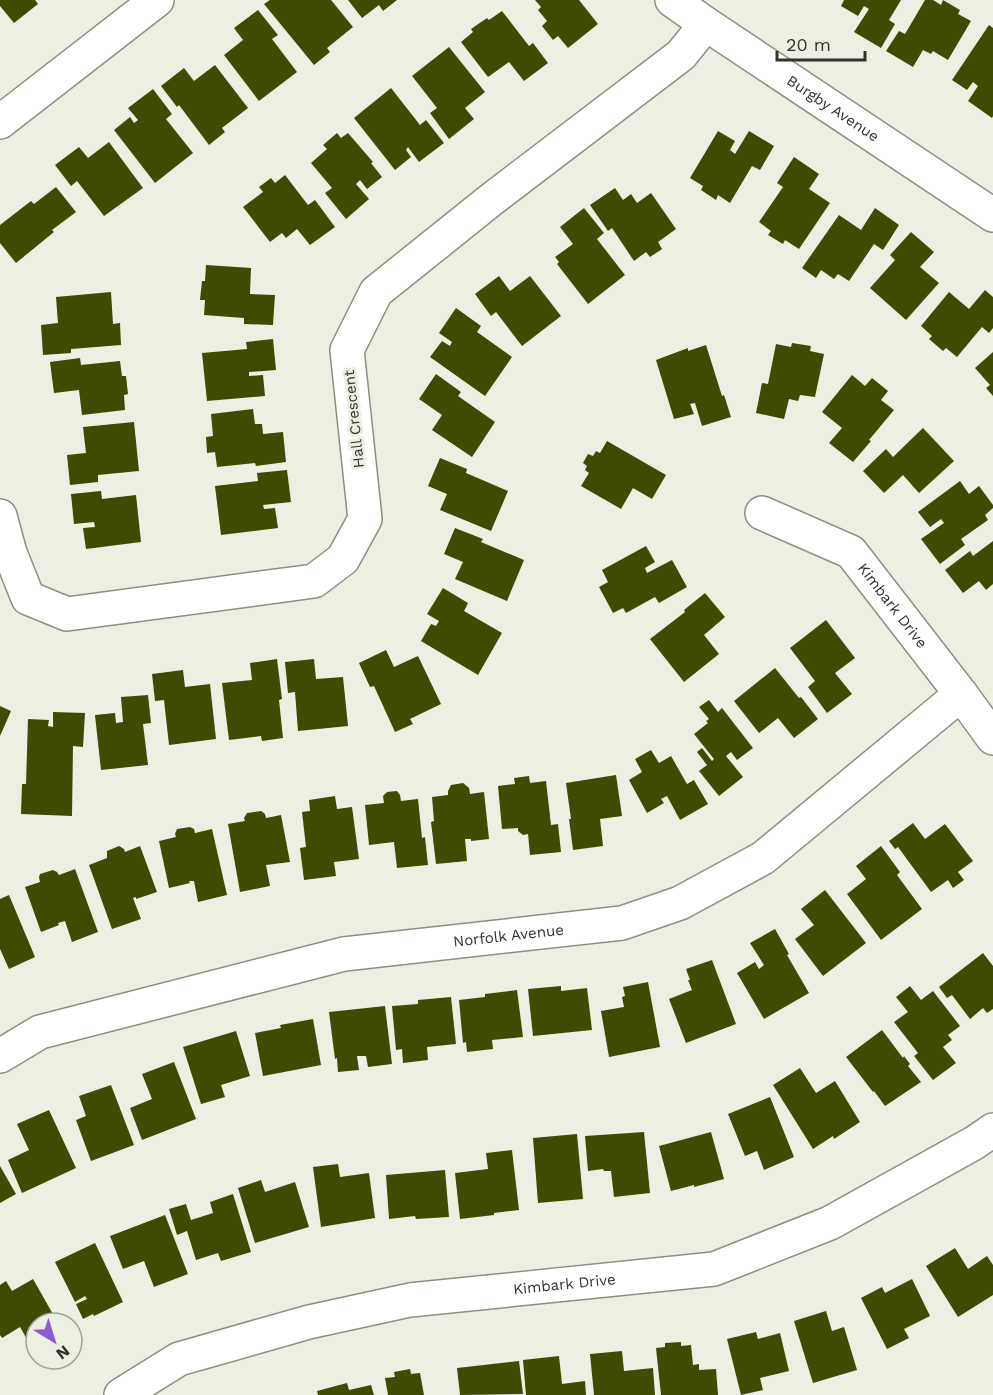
<svg xmlns="http://www.w3.org/2000/svg" width="993" height="1395" viewBox="0 0 993 1395" font-family="'Work Sans',sans-serif">
<style>
.building{fill:#3e4b00}
.lines{fill:none;stroke-linecap:round;stroke-linejoin:round}
.minor-casing{stroke:#8c9083;stroke-width:36}
.minor{stroke:#fff;stroke-width:33}
.labels{text-anchor:middle;stroke-width:6;stroke-linejoin:round;paint-order:stroke}
.street-label{font-size:15px;fill:#31322d;stroke:#ecf0e2}
</style>
<rect width="100%" height="100%" fill="#ecf0e2"/>
<path class="building" d="M0 0H35L38 4 14 23 0 6Z
M270 0H331L353 27 327 48 330 52 314 65 264 4Z
M348 0H397L383 11 379 5 362 18Z
M535 0H579L598 24 568 48 558 36 553 40 542 26 547 21 538 10 541 7Z
M844 0H901L889 20 895 24 881 48 854 32 869 9 864 6 858 16 841 6Z
M925 0H933L941 5 943 0 960 10 958 14 971 21 948 60 933 51 931 54 923 50 913 67 886 51 899 31 905 34Z
M258 10 278 35 272 39 297 72 259 101 224 55 243 40 234 28Z
M502 11 529 46 533 43 548 63 524 81 509 62 488 77 461 42 473 32 471 29 487 18 489 20Z
M989 25 993 28V116L992 118 968 101 978 86 973 82 967 90 952 80Z
M449 47 485 92 465 108 474 119 449 139 430 113 437 108 412 76Z
M215 65 248 108 222 128 225 132 209 145 179 105 177 107 161 86 184 68 194 81Z
M391 88 420 125 426 120 444 143 419 162 408 147 406 150 411 157 395 170 354 118Z
M153 89 172 114 166 119 193 153 155 183 114 130 130 117 134 123 138 120 128 108Z
M718 131 735 141 730 150 735 154 749 131 774 146 760 170 752 166 730 203 718 195 716 200 701 190 703 186 690 178Z
M337 133 341 138 348 133 373 162 371 163 382 177 367 189 360 180 356 184 369 199 346 219 325 193 332 188 311 163 327 149 323 145Z
M109 142 143 188 104 216 77 181 71 186 55 165 79 147 88 158Z
M794 157 819 174 809 189 830 203 799 249 785 240 783 244 768 235 771 231 759 222 783 187 777 183Z
M285 175 308 205 315 200 335 227 310 245 297 229 286 238 282 233 270 242 243 207 263 192 259 187 271 178 275 183Z
M56 187 76 212 52 230 54 232 16 263 0 243V225L31 201 34 204Z
M615 188 623 200 631 194 637 203 651 193 676 229 658 242 662 249 650 257 646 252 634 261 612 228 608 231 590 205Z
M584 208 604 233 597 239 625 275 588 304 557 264 559 262 555 257 573 244 560 227Z
M875 208 899 225 883 250 874 244 849 281 838 274 834 279 821 270 816 278 802 268 839 215 861 230Z
M911 232 934 252 920 267 939 283 906 320 870 288 895 260 890 255Z
M206 265 251 268 250 294 275 295 273 325 244 324V318L204 315 205 300H200L202 281H205Z
M499 276 510 291 530 276 561 316 522 346 496 312 491 316 475 294Z
M985 290 993 297V328L989 333 982 327 957 357 946 348 943 351 929 339 932 336 921 326 949 292 969 309Z
M111 292 113 324 120 323 121 345 71 349V353L43 355 41 325 58 323 56 297Z
M456 308 481 326 477 332 512 357 485 396 430 357 442 341 450 346 452 342 439 333Z
M273 339 276 370 249 372V376L263 375 265 396 207 401 202 353 247 349 246 342Z
M792 343 811 346 810 351 824 354 815 397 800 395 798 401 789 399 784 419 756 413 762 383 768 384 776 344 791 347Z
M706 345 722 396 724 395 731 417 702 426 695 403 690 404 694 414 674 419 656 360 688 348V351Z
M993 352V396L986 388 990 385 975 368Z
M80 358 81 365 120 361 122 376H126L128 394 124 395 125 410 82 415 79 390 54 393 50 362Z
M436 374 461 392 458 396 495 422 472 457 432 430 442 415 419 399Z
M852 375 865 386 872 378 888 391 881 400 894 410 869 440 871 441 853 462 829 443 842 428 822 412Z
M253 409 255 424H262L263 434 283 432 286 462 256 466 255 463 217 467 215 452 207 453 206 437 213 436 211 414Z
M134 422 139 471 98 475V482L70 485 67 455 86 453 83 427Z
M923 428 954 461 919 493 903 475 884 493 863 471 886 449 893 457Z
M607 441 666 475 652 499 633 488 621 509 581 486 589 473 585 470 587 466 583 463 588 454 593 456 596 451 600 453Z
M440 458 467 469 466 473 508 491 491 531 440 510 447 494 428 486Z
M287 470 291 502 263 505 264 509 275 508 278 528 221 535 215 486 258 481 257 473Z
M960 481 969 494 979 486 993 505V508L985 515 988 520 961 539 965 545 940 564 921 539 944 523 941 519 930 527 918 512Z
M101 491 102 499 136 495 141 542 86 549 83 528 95 527 94 522 74 524 71 494Z
M455 528 483 539 481 542 524 560 507 601 455 579 463 562 444 554Z
M993 541V584L986 590 979 581 963 593 945 570 970 551 973 556Z
M646 546 655 562 645 568 647 573 672 560 687 587 659 603 655 597 626 613 623 608 613 613 599 587 608 582 602 570Z
M443 588 468 603 464 611 502 633 478 675 421 641 431 624 436 626 439 621 427 614Z
M705 593 725 617 704 635 719 654 684 682 650 639 685 612 684 610Z
M826 620 855 658 835 673 852 694 827 713 808 687 815 681 790 648Z
M386 650 394 667 418 656 441 704 410 719 413 724 395 732 374 686 370 687 359 663Z
M277 659 282 699 279 700 283 738 262 741 261 736 229 740 222 683 252 680 250 663Z
M314 659 316 679 343 677 348 726 298 731 295 692 288 693 285 662Z
M775 668 799 698 801 697 818 719 794 738 778 718 759 733 734 701Z
M183 670 185 687 210 684 216 739 169 745 164 700 155 701 152 674Z
M148 695 151 723 143 724 148 765 101 770 95 715 115 713 116 723 123 722 121 697Z
M709 700 718 712 722 708 753 748 737 760 731 752 726 756 743 777 719 796 699 771 707 765 697 752 702 748 712 761 714 759 694 734 708 723 706 721 709 719 699 707Z
M0 706 11 711 0 736Z
M53 712 85 713 83 747 73 746 72 816 21 814 22 784H26L28 719 49 720 48 726 53 727Z
M651 750 659 763 671 756 687 784 694 780 708 804 680 820 667 796 661 799 664 803 647 813 629 780 642 772 635 759Z
M616 775 622 816 600 819 603 846 573 850 569 819H571L566 783Z
M529 776 530 783 546 781 551 825 558 824 561 852 530 855 528 834 523 835 518 831V828L502 829 498 786 515 784 514 778Z
M463 783 469 788 470 794 484 792 489 839 471 841V839H465L467 861 436 864 431 822 434 821 432 797 448 795V791L451 785Z
M397 791 400 795 401 801 418 799 422 838 425 837 428 865 397 868 394 842 369 845 365 805 384 803 383 796 387 792Z
M335 796 337 809 352 807 359 859 334 862 336 876 304 880 300 848 306 847 302 812 310 811 309 800Z
M261 811 265 814 266 818 281 815 290 862 266 865 270 886 240 892 228 824 245 821 244 818 247 813Z
M913 823 925 839 945 824 973 861 958 872 964 880 953 888 948 880 931 892 898 847 895 849 889 841Z
M190 827 194 829 195 833 212 829 227 895 198 902 194 881H189L190 883 169 888 159 841 176 837 175 834 177 829Z
M119 846 124 849 125 852 140 846 157 892 136 899V897L133 898 141 919 112 929 89 865 107 858V851Z
M881 846 900 872 897 875 922 909 881 940 847 894 866 879 856 866Z
M75 869 98 932 72 942 65 921 58 923 59 925 41 932 25 887 40 882 39 877 40 874 53 870 57 872 59 875Z
M825 890 866 943 823 976 795 939 814 925 801 909Z
M9 895 35 957 9 969 0 949V899Z
M775 929 789 954 787 955 809 993 764 1019 737 973 755 962 759 969 764 965 750 943Z
M983 953 993 966V1009L987 1013 983 1008 970 1019 952 995 947 998 939 987Z
M712 960 736 1024 686 1043 669 999 692 990 688 980H690L686 969Z
M648 982 660 1047 609 1057 601 1011 624 1007 622 997 625 996 623 987Z
M561 986V991L587 988 592 1030 533 1036 528 989Z
M910 986 921 1000 933 991 960 1026 948 1035 952 1040 943 1047 956 1063 933 1080 914 1056 918 1053 894 1022 908 1012 896 997Z
M517 990 523 1037 492 1040 493 1049 467 1052 466 1042 463 1043 459 1000 485 997V994Z
M451 997 456 1044 427 1047 428 1060 403 1063 402 1049 396 1050 392 1006 418 1004V1000Z
M385 1006 392 1064 368 1067 366 1056H357L359 1070 338 1072 337 1058 335 1059 329 1012Z
M313 1019 321 1065 263 1076 255 1033 281 1028 280 1025Z
M882 1030 903 1058 904 1056 910 1064 908 1066 921 1082 885 1106 874 1091 873 1092 846 1057Z
M236 1031 250 1076 221 1085 225 1097 201 1104 183 1047Z
M174 1062 196 1119 142 1140 130 1108 152 1099 142 1074Z
M800 1068 816 1093 835 1081 860 1122 834 1139 833 1136 813 1149 773 1085Z
M111 1085 134 1145 91 1161 76 1120 86 1116 79 1096Z
M770 1097 794 1157 764 1170 757 1151 745 1156 728 1114Z
M49 1110 76 1168 22 1193 8 1160 29 1150 17 1124Z
M644 1132 650 1193 614 1197 611 1171H604L603 1169 588 1171 585 1136Z
M711 1132 724 1179 694 1187V1185L671 1191 659 1146Z
M577 1134 583 1199 538 1203 533 1138Z
M512 1150 519 1210 494 1213V1215L460 1219 455 1173 488 1169 486 1153Z
M338 1164 340 1177 369 1173 375 1218 321 1227 313 1167Z
M0 1166 16 1194 0 1203Z
M445 1170 449 1217 416 1219 415 1216 389 1219 386 1175Z
M261 1180 265 1192 295 1182 309 1227 255 1243 238 1188Z
M233 1194 251 1252 221 1261 218 1253 196 1260 187 1231 177 1235 169 1209 186 1204 191 1220 213 1213 210 1202Z
M165 1215 188 1274 154 1287 144 1261 123 1269 110 1236Z
M95 1243 123 1302 94 1316 93 1314 83 1319 76 1304 87 1299 85 1296 75 1302 55 1262Z
M955 1248 968 1269 987 1256 993 1265V1295L958 1317 926 1266Z
M33 1279 58 1323H36V1348L33 1350 20 1327 2 1338 0 1335V1285L6 1281 12 1291Z
M912 1279 930 1316 904 1329 909 1338 887 1349 861 1298 882 1287 885 1293Z
M826 1311 832 1331 844 1327 857 1370 813 1383 794 1321Z
M756 1332 758 1339 780 1333 789 1371 760 1378 763 1390 741 1395 727 1339Z
M681 1342V1346L691 1345 693 1365 699 1364V1370L716 1369 718 1395H661L656 1348 665 1347V1343Z
M622 1351 624 1371 653 1368 655 1395H594L590 1354Z
M559 1356 562 1384 585 1381 586 1395H526L523 1360Z
M519 1361 523 1394 460 1395 457 1368Z
M410 1369 411 1374 420 1373 424 1395H388L385 1378 395 1377 394 1372Z
M347 1383 349 1390 371 1385 374 1395H318L317 1391Z"/>
<g class="lines">
<g class="minor-casing">
<g id="minor">
<path id="s1" d="M672 0 706 24 993 215"/>
<path d="M0 122 157 0"/>
<path id="s2" d="M762 513 851 552 961 694 993 738"/>
<path d="M0 516 10 553 28 598 67 614 314 581 343 559 365 519 347 350 376 292 492 199 681 55 706 24"/>
<path id="s3" d="M0 1056 40 1032 344 954 622 923 680 903 763 858 961 694"/>
<path id="s4" d="M121 1395 179 1359 309 1322 410 1300 714 1269 830 1223 974 1143 993 1130"/>
</g>
</g>
<use href="#minor" class="minor"/>
</g>
<g class="labels">
<g class="street-label">
<text dy="5" stroke="none"><textPath href="#s1" startOffset="194">Burgby Avenue</textPath></text>
<text transform="translate(354 419) rotate(-96)" y="5">Hall Crescent</text>
<text dy="5" stroke="none"><textPath href="#s2" startOffset="165">Kimbark Drive</textPath></text>
<text dy="5" stroke="none"><textPath href="#s3" startOffset="526">Norfolk Avenue</textPath></text>
<text dy="5" stroke="none"><textPath href="#s4" startOffset="462">Kimbark Drive</textPath></text>
</g>
</g>
<g transform="translate(54 1341) rotate(142)"><circle r="28" fill="#ecf0e2" stroke="#a1a49a" stroke-width="1.5"/>
<path d="M0-4.5L10 22L0 15L-10 22Z" fill="#8c5ad2"/>
<text y="-9" font-size="16" font-weight="bold" text-anchor="middle" fill="#31322d">N</text>
</g>
<path d="M777 51v9h88v-9" fill="none" stroke="#31322d" stroke-width="3"/>
<text x="786" y="51" font-size="18" fill="#31322d" stroke="#ecf0e2" stroke-width="4.5" paint-order="stroke">20 m</text>
</svg>
